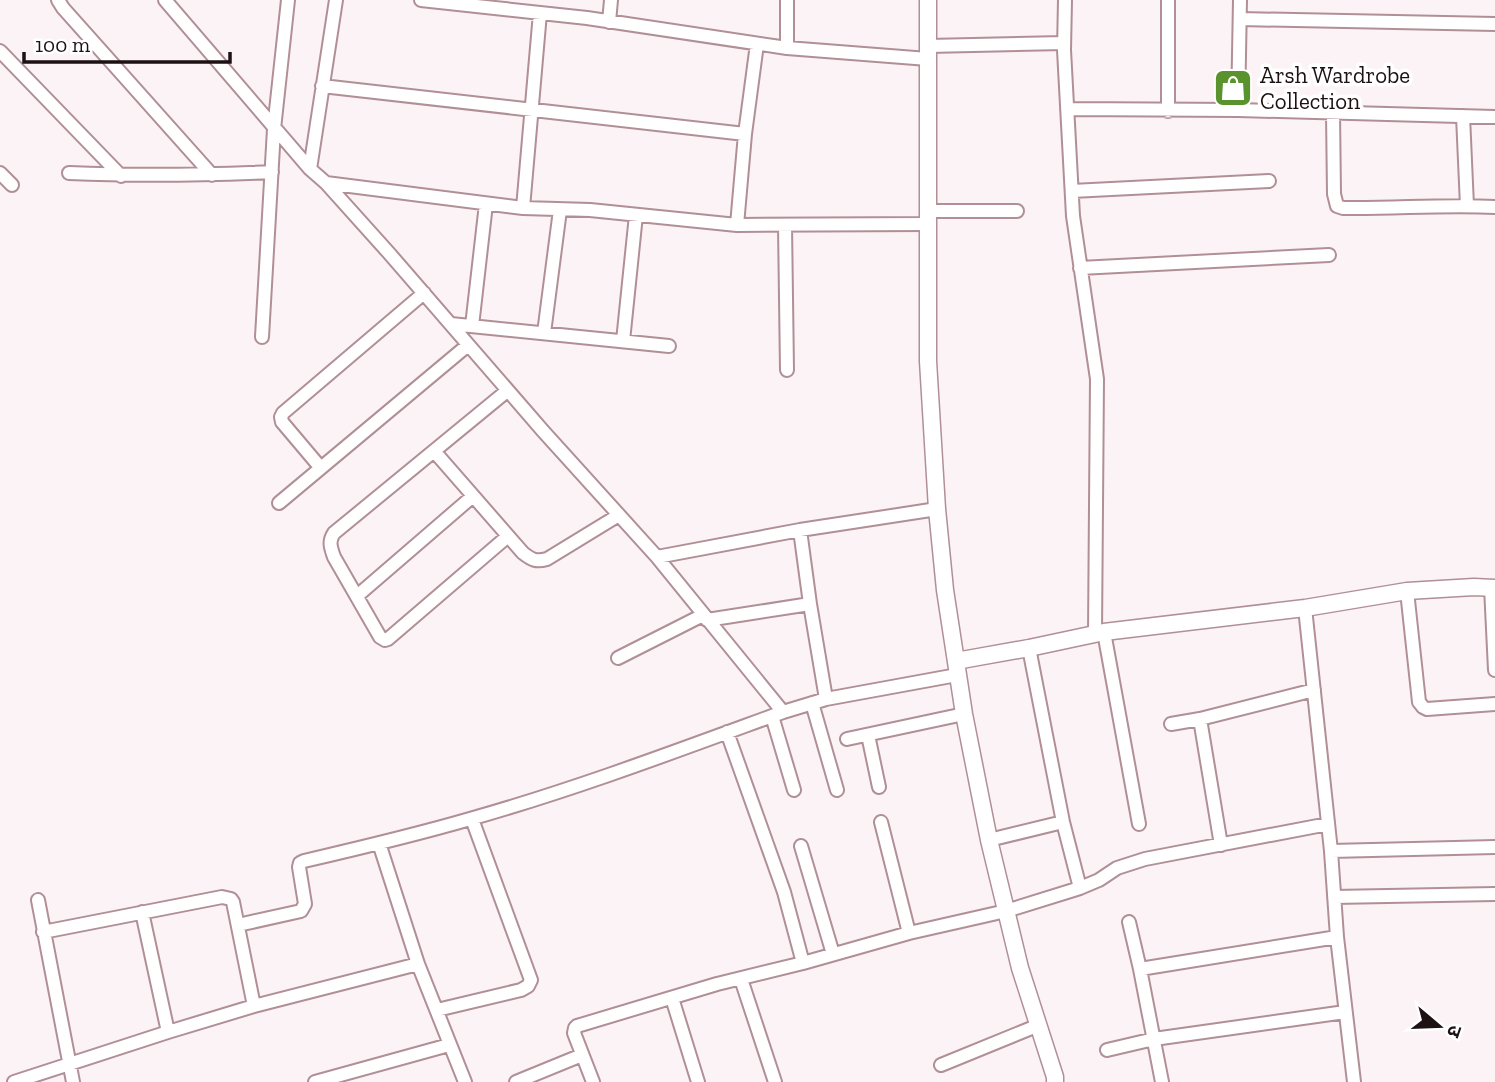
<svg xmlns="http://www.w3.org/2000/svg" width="1495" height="1082" viewBox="0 0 1495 1082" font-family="'Zilla Slab','Noto Sans Devanagari',serif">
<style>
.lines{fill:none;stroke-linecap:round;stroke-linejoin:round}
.minor-casing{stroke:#b18f96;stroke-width:16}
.tertiary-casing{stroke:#b18f96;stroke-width:19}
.minor{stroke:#fff;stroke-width:12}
.tertiary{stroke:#fff;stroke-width:16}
.labels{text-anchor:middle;stroke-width:7;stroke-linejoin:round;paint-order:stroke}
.poi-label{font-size:23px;fill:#1d1113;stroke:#fff;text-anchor:start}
</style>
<rect width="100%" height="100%" fill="#fbf3f5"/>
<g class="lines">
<g class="minor-casing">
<path id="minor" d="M58 0 63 8 212 175
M165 0 310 169 326 183 388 252 543 431 657 557 783 712
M421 0 587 18 787 48 928 59
M1065 0 1064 50 1073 216 1097 379 1095 634
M1168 0V111
M1240 19 1495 24
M609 22 611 0
M928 46 1064 43
M787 48V0
M0 51 121 176
M322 86 745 134
M1067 109 1238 110 1495 117
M1238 110 1240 0
M1333 113 1334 194 1337 206 1343 208C1394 209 1444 204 1495 207
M1463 116 1467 206
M310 169 336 0
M0 173 12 185
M69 173C137 176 204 175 272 172
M326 183 523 208 590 210 737 225 927 224
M1072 191 1269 181
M523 208 540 13
M927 211H1017
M737 225 745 134 757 44
M785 225 787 370
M1080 268 1329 255
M451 324 669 346
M472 326 486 204
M544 333 560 210
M262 337 274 129 288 0
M623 341 636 215
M507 391 334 533C328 542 331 548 334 557L380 637 385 640 388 639 508 536
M434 451 523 553C532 560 536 562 547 559L619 515
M320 467 282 422 281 417 283 413 424 293
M279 503 468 345
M800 530 810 604 826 699
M657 557 800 530 937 509
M1491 587 1495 670
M1407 591 1419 702 1423 707 1427 709 1495 704
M357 596 473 496
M1305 608 1331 851 1337 937 1354 1082
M707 620 810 604
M1104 632 1139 824
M1029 648 1063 822 1080 888
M618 658 703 615
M812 703 837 790
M772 716 794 790
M1200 719 1221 845
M1171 724 1200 719 1314 690
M727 732 784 892 803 963
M868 735 879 787
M847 739 964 714
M881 822 909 933
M989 840 1063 822
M379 843 418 964 465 1082
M801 846 833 954
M1331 851 1495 847
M1334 897 1495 894
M38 900 73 1082
M142 912 168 1032
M1129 922 1140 969 1162 1082
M238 925 301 911 305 904 299 867 300 863 304 861C360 848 415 835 470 819 576 789 679 750 783 712L826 699 957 675
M43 932 222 897 231 899 233 902 254 1006
M1140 969 1337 937
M741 979 775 1082
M672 998 698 1082
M437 1010 521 990 528 986 531 980 472 819
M1107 1050 1154 1039 1345 1012
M941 1065 1039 1025
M14 1082 168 1032 254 1006 418 964
M315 1082 449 1045
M516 1082 582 1055
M593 1082 574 1033 575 1028 577 1026 717 984 803 963 909 933 1006 911 1080 888 1099 880 1117 868 1145 859 1328 824"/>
</g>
<g class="tertiary-casing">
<path id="tertiary" d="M928 0V361L937 509 945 590 964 714 989 840 1020 968 1055 1077V1082
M956 661 1029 648 1104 632 1305 608 1407 591 1474 587 1495 588"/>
</g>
<use href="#minor" class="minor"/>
<use href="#tertiary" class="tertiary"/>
</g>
<defs>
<g id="shop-square" transform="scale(2.0125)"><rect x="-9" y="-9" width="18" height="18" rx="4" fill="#5a922e" stroke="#fff"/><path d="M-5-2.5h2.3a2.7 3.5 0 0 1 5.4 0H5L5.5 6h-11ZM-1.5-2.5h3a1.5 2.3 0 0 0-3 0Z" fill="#fff"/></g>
</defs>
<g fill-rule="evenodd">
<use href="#shop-square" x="1233" y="88"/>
</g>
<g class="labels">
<g class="poi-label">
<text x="1260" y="83">Arsh Wardrobe<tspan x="1260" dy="26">Collection</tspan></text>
</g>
</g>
<g transform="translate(1439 1026) rotate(109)" stroke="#ffffff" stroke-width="5" paint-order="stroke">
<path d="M0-5L12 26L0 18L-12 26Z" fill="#1d1113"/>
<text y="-10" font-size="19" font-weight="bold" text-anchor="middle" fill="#1d1113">उ</text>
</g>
<path d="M24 52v10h206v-10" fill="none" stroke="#1d1113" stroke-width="3.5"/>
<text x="35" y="52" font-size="21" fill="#1d1113" stroke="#ffffff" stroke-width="5" paint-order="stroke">100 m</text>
</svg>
